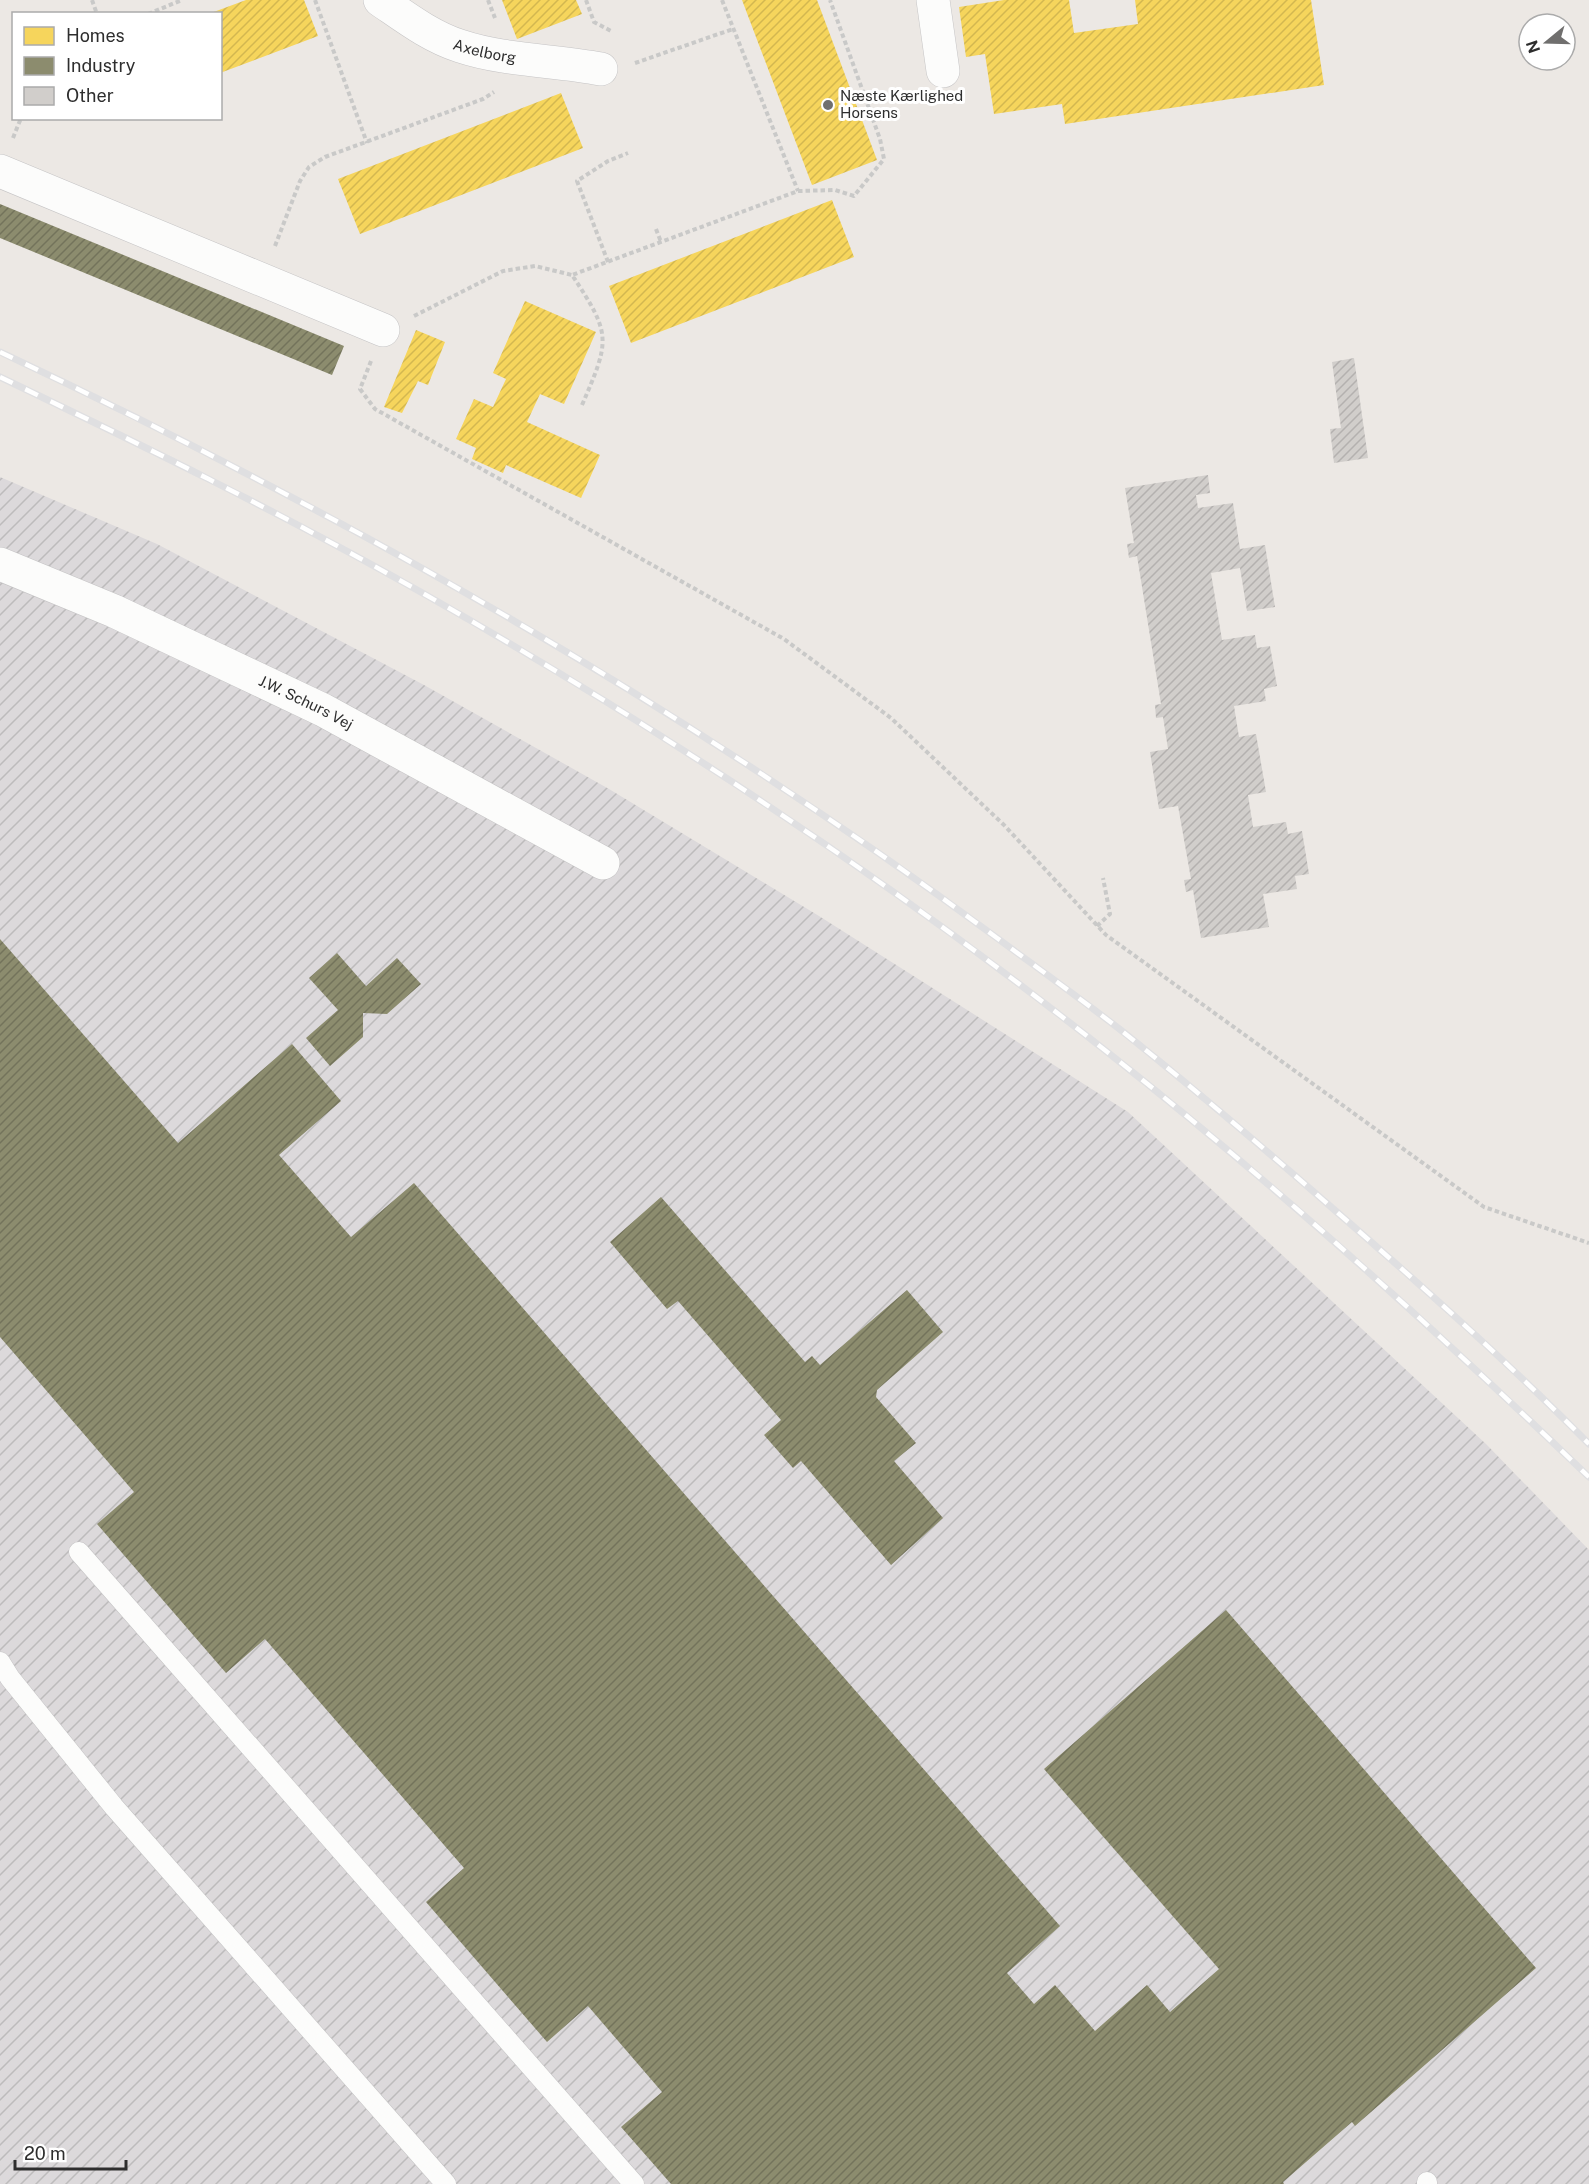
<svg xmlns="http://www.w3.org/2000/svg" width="1589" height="2184" viewBox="0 0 1589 2184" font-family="'Public Sans',sans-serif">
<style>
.industrial{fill:url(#industrial-furrows)}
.homes{fill:url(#homes-hatch)}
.industry{fill:url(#industry-hatch)}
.building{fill:url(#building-hatch)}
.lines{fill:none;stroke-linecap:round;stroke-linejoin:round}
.lane-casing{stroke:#c5c4c5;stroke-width:21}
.street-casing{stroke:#c5c4c5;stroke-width:34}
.path{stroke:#c9c9c8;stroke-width:4;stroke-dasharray:4.5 3;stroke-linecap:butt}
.lane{stroke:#fcfcfb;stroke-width:20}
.street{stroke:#fcfcfb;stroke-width:33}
.rail-casing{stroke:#dfdfe1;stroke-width:7}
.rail{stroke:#fff;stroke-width:4.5;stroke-dasharray:14;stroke-linecap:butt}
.poi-dot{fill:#706f6e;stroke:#fff;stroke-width:2}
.labels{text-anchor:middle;stroke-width:6;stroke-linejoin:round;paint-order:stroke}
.street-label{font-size:15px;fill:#2e2e2e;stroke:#fff}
.poi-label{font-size:15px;fill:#2e2e2e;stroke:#fff;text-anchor:start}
</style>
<defs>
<pattern id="industrial-furrows" width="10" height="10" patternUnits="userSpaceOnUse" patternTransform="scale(1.5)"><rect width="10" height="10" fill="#dcd9db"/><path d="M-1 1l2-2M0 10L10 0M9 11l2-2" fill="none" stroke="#bdbbbc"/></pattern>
<pattern id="homes-hatch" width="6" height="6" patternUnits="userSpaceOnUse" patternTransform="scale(1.5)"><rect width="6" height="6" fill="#f6d55c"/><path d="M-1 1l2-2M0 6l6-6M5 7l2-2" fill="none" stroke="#d3b750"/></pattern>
<pattern id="industry-hatch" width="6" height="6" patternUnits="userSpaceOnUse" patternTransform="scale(1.5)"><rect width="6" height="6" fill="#8c8c6e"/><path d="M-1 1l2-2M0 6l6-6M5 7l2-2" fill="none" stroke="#73735b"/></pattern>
<pattern id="building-hatch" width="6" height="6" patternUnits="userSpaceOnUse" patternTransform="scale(1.5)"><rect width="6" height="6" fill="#d1cecb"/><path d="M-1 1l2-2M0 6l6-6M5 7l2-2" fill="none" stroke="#b4b1af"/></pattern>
</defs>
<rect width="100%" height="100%" fill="#ece8e4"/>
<path class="industrial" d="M0 477 157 544 424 685 609 789 819 916 1128 1112 1486 1444 1589 1550V2184H0Z"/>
<path class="homes" d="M246 0H304L318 36 220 73V14L211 13Z
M502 0H576L582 14 517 39Z
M742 0H817L877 160 812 185Z
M1004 0H1069L1074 33 1138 24 1135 0H1311L1324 85 1065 124 1062 104 994 114 985 54 966 57 959 7Z
M561 93 583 148 360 234 338 179Z
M832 200 854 257 631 343 609 286Z
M525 301 596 332 564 404 540 394 527 422 600 455 581 498 506 465 503 473 472 459 476 448 456 439 474 399 493 407 506 379 493 373Z
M416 330 445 342 428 385 418 381 402 413 384 407Z"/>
<path class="industry" d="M0 204 344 346 332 375 0 238Z
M0 939 178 1143 292 1044 341 1101 279 1155 351 1237 414 1183 1060 1926 1007 1973 1034 2004 1055 1985 1095 2031 1147 1985 1170 2012 1219 1969 1044 1769 1226 1610 1536 1968 1355 2126 1352 2122 1283 2182 1284 2184H671L621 2127 662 2092 588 2006 547 2042 426 1902 464 1868 265 1639 226 1673 97 1524 134 1492 0 1337Z
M337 953 366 986 397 958 421 984 387 1014 363 1013V1037L330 1066 306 1038 338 1010 309 978Z
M661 1197 805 1362 812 1356 820 1365 907 1290 943 1332 877 1390 876 1397 916 1443 894 1461 943 1518 891 1565 801 1461 793 1468 764 1435 781 1420 678 1301 667 1309 610 1242Z"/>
<path class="building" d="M1354 358 1368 458 1334 463 1330 429 1341 428 1332 362Z
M1208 475 1210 493 1196 495 1198 508 1233 503 1240 549 1265 545 1275 607 1247 611 1240 568 1211 573 1222 640 1255 635 1257 648 1270 646 1277 686 1264 689 1266 701 1234 706 1239 737 1256 734 1266 792 1248 795 1253 827 1286 822 1288 834 1302 831 1309 874 1295 876 1297 889 1263 894 1269 927 1201 938 1193 890 1186 892 1184 880 1191 879 1178 806 1159 809 1150 752 1168 749 1163 717 1156 718 1155 705 1161 704 1137 556 1129 558 1127 544 1134 543 1125 488Z"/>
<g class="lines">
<g class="lane-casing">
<path id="lane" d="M79 1552 634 2184
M0 1662 10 1678 114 1807 446 2184
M1427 2182V2184"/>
</g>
<g class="street-casing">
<g id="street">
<path id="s1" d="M380 0C405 17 431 37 460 46 505 61 555 60 601 69"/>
<path d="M933 0 943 71"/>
<path d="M0 171 383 330"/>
<path id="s2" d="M0 564 114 611 323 710 603 863"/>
</g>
</g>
<path class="path" d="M92 0 97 14
M315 0 367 143
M488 0 495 18
M586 0 594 22 613 32
M722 0 798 191
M148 14 182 0
M635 63 733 29
M13 138 21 118
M656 229 661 242
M275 246 300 181 309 167 325 157 483 99 494 92
M608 262 577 181 608 161 628 153
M414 316 503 271 535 266 572 275
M371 361 360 389 375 409 784 639 891 718 1004 825 1106 935 1484 1207 1589 1243
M582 405C610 340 612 335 572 275L798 191 835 190 854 196 884 159 880 139 830 0
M1097 926 1110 914 1103 878"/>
<use href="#lane" class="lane"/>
<use href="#street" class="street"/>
<g class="rail-casing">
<path id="rail" d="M0 352C350 516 686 708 997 938 1039 969 1081 999 1122 1031 1196 1090 1267 1151 1338 1213 1424 1288 1509 1363 1589 1444
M0 377C144 446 287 516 426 595 662 729 892 882 1106 1051 1275 1184 1434 1328 1589 1477"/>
</g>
<use href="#rail" class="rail"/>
</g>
<circle class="poi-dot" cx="828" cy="105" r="6"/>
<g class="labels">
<g class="street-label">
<text dy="5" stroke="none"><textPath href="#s1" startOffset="118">Axelborg</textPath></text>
<text dy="5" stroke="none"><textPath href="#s2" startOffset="336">J.W. Schurs Vej</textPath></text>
</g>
<g class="poi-label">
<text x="840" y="101">Næste Kærlighed<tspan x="840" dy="17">Horsens</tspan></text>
</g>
</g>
<rect x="12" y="12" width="210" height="108" fill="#ffffff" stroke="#ababab" stroke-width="1.5"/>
<rect x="24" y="27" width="30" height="18" fill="#f6d55c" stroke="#ababab" stroke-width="1.5"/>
<text x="66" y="42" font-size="18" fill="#2e2e2e">Homes</text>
<rect x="24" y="57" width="30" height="18" fill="#8c8c6e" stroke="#ababab" stroke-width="1.5"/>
<text x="66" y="72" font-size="18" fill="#2e2e2e">Industry</text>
<rect x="24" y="87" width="30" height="18" fill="#d1cecb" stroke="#ababab" stroke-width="1.5"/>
<text x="66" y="102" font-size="18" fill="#2e2e2e">Other</text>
<g transform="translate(1547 42) rotate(251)"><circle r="28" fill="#ffffff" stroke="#ababab" stroke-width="1.5"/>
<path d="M0-4.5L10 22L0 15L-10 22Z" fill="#706f6e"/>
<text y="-9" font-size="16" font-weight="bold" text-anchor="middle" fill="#2e2e2e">N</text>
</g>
<path d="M15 2160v9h111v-9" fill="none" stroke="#2e2e2e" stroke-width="3"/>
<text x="24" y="2160" font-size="18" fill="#2e2e2e" stroke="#ffffff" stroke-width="4.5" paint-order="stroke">20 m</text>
</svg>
